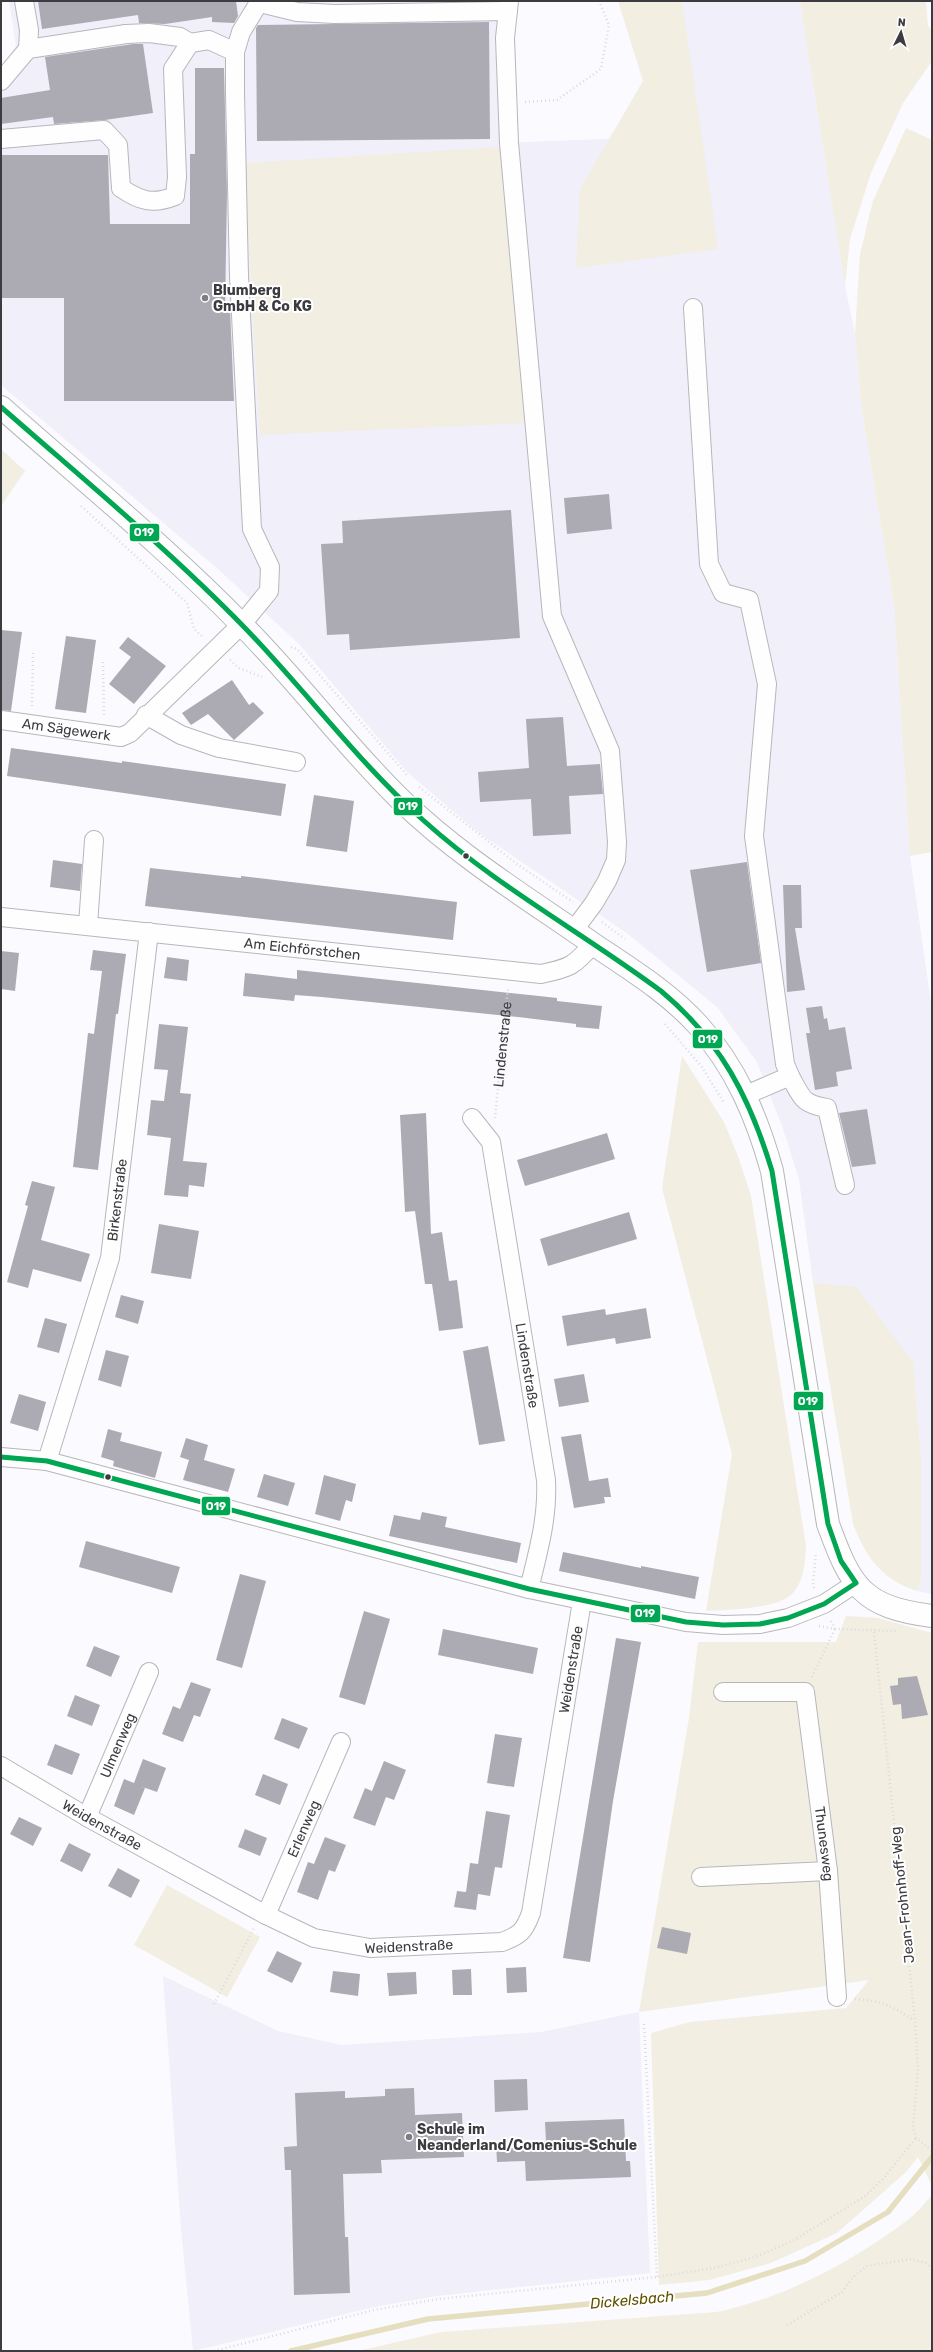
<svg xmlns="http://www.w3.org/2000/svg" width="933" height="2352" viewBox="0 0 933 2352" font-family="Rubik,sans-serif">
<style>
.built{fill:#f0effa}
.green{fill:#f2eee1}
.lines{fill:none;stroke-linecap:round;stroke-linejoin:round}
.stream{stroke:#e5dfc0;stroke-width:5.5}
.building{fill:#acabb4}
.minor-casing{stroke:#b7b7bb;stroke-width:20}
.major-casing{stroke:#b7b7bb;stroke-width:24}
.path{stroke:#dbdbdd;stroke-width:2.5;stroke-dasharray:1 3;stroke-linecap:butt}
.minor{stroke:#fefeff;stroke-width:18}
.major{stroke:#fefeff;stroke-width:22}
.bus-1-casing{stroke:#fff;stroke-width:8}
.bus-1{stroke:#00a651;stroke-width:5}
.poi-dot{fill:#7e7e82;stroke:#fff;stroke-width:1.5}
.bus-dot{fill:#3b3b40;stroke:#fff;stroke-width:1.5}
.labels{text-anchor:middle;stroke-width:4;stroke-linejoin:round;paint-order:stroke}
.poi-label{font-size:14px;font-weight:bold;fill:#3b3b40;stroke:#fff;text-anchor:start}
.street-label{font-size:14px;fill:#3b3b40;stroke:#fff}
.water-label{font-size:15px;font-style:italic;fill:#605201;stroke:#fff}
.line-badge{stroke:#fff;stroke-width:1.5}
.badge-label{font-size:11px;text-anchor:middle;font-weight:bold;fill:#fff}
</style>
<rect width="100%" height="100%" fill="#fbfafe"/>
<path class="built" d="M9 1H503L504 143 656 137 665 1H800L845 286 855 334 862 411 894 605 910 856 932 1010V1594L917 1591 921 1578V1454L913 1362 822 1284 813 1283 799 1179 782 1126 757 1062 717 1007 628 934 479 833 408 773 299 644 219 570 1 385V68L16 46Z
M163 1976 278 2031 342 2045 541 2032 639 2012 650 2273 437 2296 374 2307 193 2351 181 2228Z"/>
<path class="green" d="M618 1H682L718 249 576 268 580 189 643 81Z
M800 1H926L928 26 932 30V61L903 103 871 173 850 239 845 286Z
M906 128 932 140V852L910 856 894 605 862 411 855 334 860 254 873 201Z
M503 147 526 423 260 435 244 163Z
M1 449 25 471 1 506Z
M682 1056 724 1122 739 1159 751 1196 806 1546C805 1562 804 1581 793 1593 779 1609 726 1610 706 1611L732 1454 662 1188Z
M813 1283 856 1287 913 1362 921 1454V1578L917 1591C882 1580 866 1557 853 1524Z
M846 1616 878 1618 932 1633V2186L918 2157 906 2172 837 2233 771 2263 709 2280 659 2285 651 2033 690 2022 846 2008 869 1980 639 2012 689 1718 698 1642H836Z
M167 1885 260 1937 227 1997 134 1945Z
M932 2195V2351H358L441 2332 717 2312C787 2297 852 2262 909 2219 917 2213 925 2203 932 2195Z"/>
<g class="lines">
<path class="stream" d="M291 2351 428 2319 707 2293 805 2261 888 2212 932 2157"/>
</g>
<path class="building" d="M38 1H236L238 16 234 23 212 22V17L165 24 139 23 138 15 42 29Z
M489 22 490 139 257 141 256 28 258 25Z
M133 44H143L153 113 105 120 54 124 53 117 1 124V98L50 90 45 57Z
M195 68H224L227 192 225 309H230L234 401H64V298H1V155H108L110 224H190V154H195Z
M609 494 612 529 567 534 564 498Z
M511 510 520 638 350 650 349 634 327 635 321 544 343 543 342 521Z
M1 630 22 632 11 711 1 710Z
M66 636 96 640 86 713 55 709Z
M128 637 166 666 134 704 109 684 131 657 119 648Z
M232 680 249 705 253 702 264 713 234 740 208 714 191 725 182 713Z
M563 717 567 766 600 764 603 794 569 796 571 834 533 836 531 799 480 802 478 772 529 768 526 719Z
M11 748 122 763V761L286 784 281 816 7 776Z
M314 795 354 801 347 852 306 846Z
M53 860 82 864 80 891 50 887Z
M747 862 761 963 707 972 690 870Z
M150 868 241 878V876L457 902 453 940 145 906Z
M783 885H801L802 928H795L805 990 787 992Z
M93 950 126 954 118 1014H116L98 1170 73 1167 88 1033 94 1034 102 971 90 970Z
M1 951 19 953 15 991 1 989Z
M167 957 189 960 187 981 164 978Z
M297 970 539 996 557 998V1001L602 1006 599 1029 576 1027V1024L518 1017 322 997 295 995 294 1001 243 996 245 973 297 979Z
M822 1006 824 1019 827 1018 829 1030 845 1027 852 1069 836 1072 838 1086 815 1090 806 1033H810L806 1008Z
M159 1024 188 1027 180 1093 191 1094 183 1161 207 1163 204 1187 189 1185 188 1197 164 1195 171 1138 147 1135 151 1100 164 1101 168 1070 154 1069Z
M867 1109 876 1164 852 1167 839 1113Z
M426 1113 431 1234 442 1232 449 1281 457 1280 463 1328 439 1331 432 1284H425L415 1211 405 1212 400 1115Z
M607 1133 615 1159 525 1186 517 1160Z
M32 1181 55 1187 41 1240 90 1254 81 1282 33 1269 28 1288 7 1282 28 1206 25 1205Z
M629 1212 637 1239 548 1266 540 1239Z
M159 1224 199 1231 191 1279 151 1273Z
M121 1295 144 1301 138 1324 115 1317Z
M646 1308 651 1338 616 1344 615 1338 567 1346 562 1316 605 1309 606 1315Z
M45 1318 67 1324 59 1353 37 1347Z
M488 1346 505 1441 479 1445 463 1351Z
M106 1350 129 1356 121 1387 98 1380Z
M584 1374 589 1402 559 1407 554 1379Z
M19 1394 46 1402 38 1431 10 1423Z
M108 1429 122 1433 120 1441 162 1452 155 1478 113 1466 114 1461 101 1457Z
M581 1434 589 1481 608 1478 611 1497H604L605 1503 574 1508 561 1437Z
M186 1438 208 1445 204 1460 235 1469 228 1492 183 1480 189 1460 180 1457Z
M264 1474 295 1483 288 1506 257 1497Z
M324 1475 356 1484 352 1502 346 1500 340 1521 315 1514Z
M422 1512 447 1517 445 1527 521 1543 517 1563 389 1536 394 1515 420 1520Z
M86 1541 180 1567 172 1593 79 1567Z
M563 1552 641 1568V1566L699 1577 695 1599 559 1571Z
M240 1574 266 1581 242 1668 216 1660Z
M364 1611 390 1619 365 1705 339 1697Z
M443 1629 538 1648 533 1674 438 1655Z
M616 1638 641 1642 613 1801 590 1962 563 1958Z
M94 1646 120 1656 111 1677 86 1666Z
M917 1676 928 1715 902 1719 901 1704 893 1705 890 1686 898 1685V1678Z
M191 1682 211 1689 200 1717 194 1715 183 1742 162 1734 173 1706 180 1709Z
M75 1695 100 1705 92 1726 67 1716Z
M282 1718 308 1728 299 1749 274 1739Z
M495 1734 522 1738 514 1787 487 1783Z
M55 1744 80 1754 72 1775 47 1765Z
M143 1759 166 1768 157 1792 140 1786 145 1788 134 1815 114 1806 124 1779 134 1783Z
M384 1761 406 1770 394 1800 386 1797 375 1826 353 1818 365 1788 372 1791Z
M263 1774 288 1784 280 1805 255 1795Z
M486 1811 510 1815 502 1868 495 1867 490 1896 478 1894 476 1910 454 1907 457 1891 466 1892 470 1863 478 1864Z
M19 1817 42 1828 33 1846 10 1834Z
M245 1829 267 1838 260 1856 238 1847Z
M325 1837 346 1845 335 1872 329 1870 318 1900 297 1892 308 1862 314 1864Z
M69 1843 91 1854 82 1872 60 1861Z
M118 1868 140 1880 131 1898 108 1886Z
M662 1927 691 1933 687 1954 657 1948Z
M277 1951 302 1963 292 1983 267 1971Z
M526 1967 527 1992 507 1993 506 1968Z
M471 1969 472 1995H453L452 1970Z
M333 1971 360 1974 358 1996 330 1992Z
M416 1972 417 1994 389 1996 387 1973Z
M527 2079 528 2110 495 2112 494 2080Z
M414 2088 415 2115 462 2113 464 2157 381 2160 382 2173 343 2174 345 2237H348L350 2293 294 2295 291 2170H285L284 2147 297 2146 295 2093 345 2091V2098L385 2096V2089Z
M624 2119 626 2161H630L631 2177 526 2181 525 2161 497 2162 496 2143 546 2141 545 2122Z"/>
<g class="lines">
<g class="minor-casing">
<g id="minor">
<path d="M24 1 29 30 28 49"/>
<path d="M509 1 505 38 509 143 552 616 610 751 617 842 616 860 607 881 594 903 574 930"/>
<path d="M260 3 297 12 335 14 508 11"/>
<path d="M1 81 28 49 126 34 149 33 180 37 190 43 209 40 235 52"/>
<path d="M1 139 104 130 118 145 121 188C140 201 153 205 175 196L177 177 173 69 190 43"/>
<path d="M693 308 709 564 723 593 749 600 767 684 754 836 785 1064 790 1076 746 1095"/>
<path d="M146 715 181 735 219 748 296 762"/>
<path id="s2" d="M1 720 121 737 130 733 242 624 269 591 270 567 252 529 239 276 235 93V52L241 32 260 1"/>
<path id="s3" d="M1 917 541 974C570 968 574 966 593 944"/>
<path d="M88 925 94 840"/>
<path d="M790 1076C802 1098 802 1104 827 1108L845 1185"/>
<path id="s4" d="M472 1118 491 1142 546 1480C548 1518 538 1552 529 1589"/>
<path d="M1 1457 47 1461 529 1589 686 1622 723 1625 760 1624 788 1618 824 1604 856 1583"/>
<path id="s5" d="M47 1461 110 1258 149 932"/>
<path id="s6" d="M723 1692H805L828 1871 837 1997"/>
<path id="s7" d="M1 1766 87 1817 266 1915 314 1938 370 1948 502 1942C520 1935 524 1932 531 1913L582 1601"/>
<path id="s8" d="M87 1817 149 1672"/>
<path d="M701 1877 828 1871"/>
<path id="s9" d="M266 1915 341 1742"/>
</g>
</g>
<g class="major-casing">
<path id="major" d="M1 407C82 479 167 548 243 626 299 682 346 747 403 802 460 857 529 899 593 944 630 969 668 992 698 1025 736 1067 757 1117 772 1171L828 1524C851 1587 862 1607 932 1616"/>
</g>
<g class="path">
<path d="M525 102 557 100 601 69 609 25 599 1"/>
<path d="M81 506 187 603 194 629 203 637"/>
<path d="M291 647 297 649 407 775"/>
<path d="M230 660 239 668 262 677"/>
<path d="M103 662 104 716"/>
<path d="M32 706 33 652"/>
<path d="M419 787 517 864 573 902"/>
<path d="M602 922 625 939"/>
<path d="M665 1024 702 1067 724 1103"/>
<path id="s1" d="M495 1118 508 988"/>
<path d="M814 1588 813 1584 816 1553"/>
<path d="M831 1621 835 1629"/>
<path d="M819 1626 835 1629 898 1631"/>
<path d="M874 1632 915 2021 918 2070 913 2127 916 2138 932 2151"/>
<path d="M812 1677 835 1629"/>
<path d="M855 1999C881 2001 894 2006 914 2021"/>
<path d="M214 2004 254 1928"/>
<path d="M644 2024 657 2277"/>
<path d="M787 2325 842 2292 853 2277 867 2266 911 2259 926 2263 932 2269"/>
<path d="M214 2351 374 2310 438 2299 657 2277 714 2268 755 2257 793 2241 865 2196 883 2179 916 2138"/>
</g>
<use href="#minor" class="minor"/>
<use href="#major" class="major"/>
<g class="bus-1-casing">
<path id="bus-1" d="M1 407C83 479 168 549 245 628 306 691 358 762 423 820 496 886 583 933 661 991 721 1041 750 1098 772 1171L828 1524 841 1561 856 1583
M1 1457 47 1461 529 1589 686 1622 723 1625 760 1624 788 1618 824 1604 856 1583"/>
</g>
<use href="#bus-1" class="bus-1"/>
</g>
<g class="poi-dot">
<circle cx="205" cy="298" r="4"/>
<circle cx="409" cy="2137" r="4"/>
</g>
<g class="bus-dot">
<circle cx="466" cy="856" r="3.5"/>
<circle cx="108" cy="1477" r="3.5"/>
</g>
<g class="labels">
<g class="poi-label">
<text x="213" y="295">Blumberg<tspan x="213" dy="16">GmbH &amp; Co KG</tspan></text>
<text x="417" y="2134">Schule im<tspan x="417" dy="16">Neanderland/Comenius-Schule</tspan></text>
</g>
<g class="street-label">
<text dy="5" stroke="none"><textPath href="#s2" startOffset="66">Am Sägewerk</textPath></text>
<text dy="5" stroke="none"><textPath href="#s3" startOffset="303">Am Eichförstchen</textPath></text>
<text dy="5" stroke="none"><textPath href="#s1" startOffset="74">Lindenstraße</textPath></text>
<text dy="5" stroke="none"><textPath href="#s5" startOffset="271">Birkenstraße</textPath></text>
<text dy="5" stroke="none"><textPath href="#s4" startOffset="257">Lindenstraße</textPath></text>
<text dy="5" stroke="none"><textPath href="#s7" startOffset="836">Weidenstraße</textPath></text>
<text dy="5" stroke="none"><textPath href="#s8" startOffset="78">Ulmenweg</textPath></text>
<text dy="5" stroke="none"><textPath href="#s7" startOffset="117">Weidenstraße</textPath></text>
<text dy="5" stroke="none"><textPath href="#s9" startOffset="94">Erlenweg</textPath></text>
<text dy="5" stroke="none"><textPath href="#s6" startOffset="235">Thunesweg</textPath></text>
<text transform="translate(902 1895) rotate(-96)" y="5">Jean-Frohnhoff-Weg</text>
<text dy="5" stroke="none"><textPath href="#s7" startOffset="453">Weidenstraße</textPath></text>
</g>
<g class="water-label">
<text transform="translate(632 2300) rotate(-5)" y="5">Dickelsbach</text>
</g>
</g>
<g class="line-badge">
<rect x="129" y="523" width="31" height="19" rx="4" fill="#00a651"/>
<rect x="393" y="797" width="30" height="19" rx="4" fill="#00a651"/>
<rect x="692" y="1029" width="31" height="20" rx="4" fill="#00a651"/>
<rect x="793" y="1391" width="31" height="20" rx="4" fill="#00a651"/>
<rect x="201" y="1496" width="30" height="20" rx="4" fill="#00a651"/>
<rect x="630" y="1604" width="31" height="19" rx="4" fill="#00a651"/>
</g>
<g class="badge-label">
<text x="144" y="536">O19</text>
<text x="408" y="810">O19</text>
<text x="708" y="1043">O19</text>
<text x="808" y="1405">O19</text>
<text x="216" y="1510">O19</text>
<text x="645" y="1617">O19</text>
</g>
<rect width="933" height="2352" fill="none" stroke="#3b3b40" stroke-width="4"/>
<g transform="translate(901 32) rotate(5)" stroke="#ffffff" stroke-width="3" paint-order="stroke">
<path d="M0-3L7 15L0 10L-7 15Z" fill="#3b3b40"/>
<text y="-6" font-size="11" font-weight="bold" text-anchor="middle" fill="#3b3b40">N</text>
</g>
</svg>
